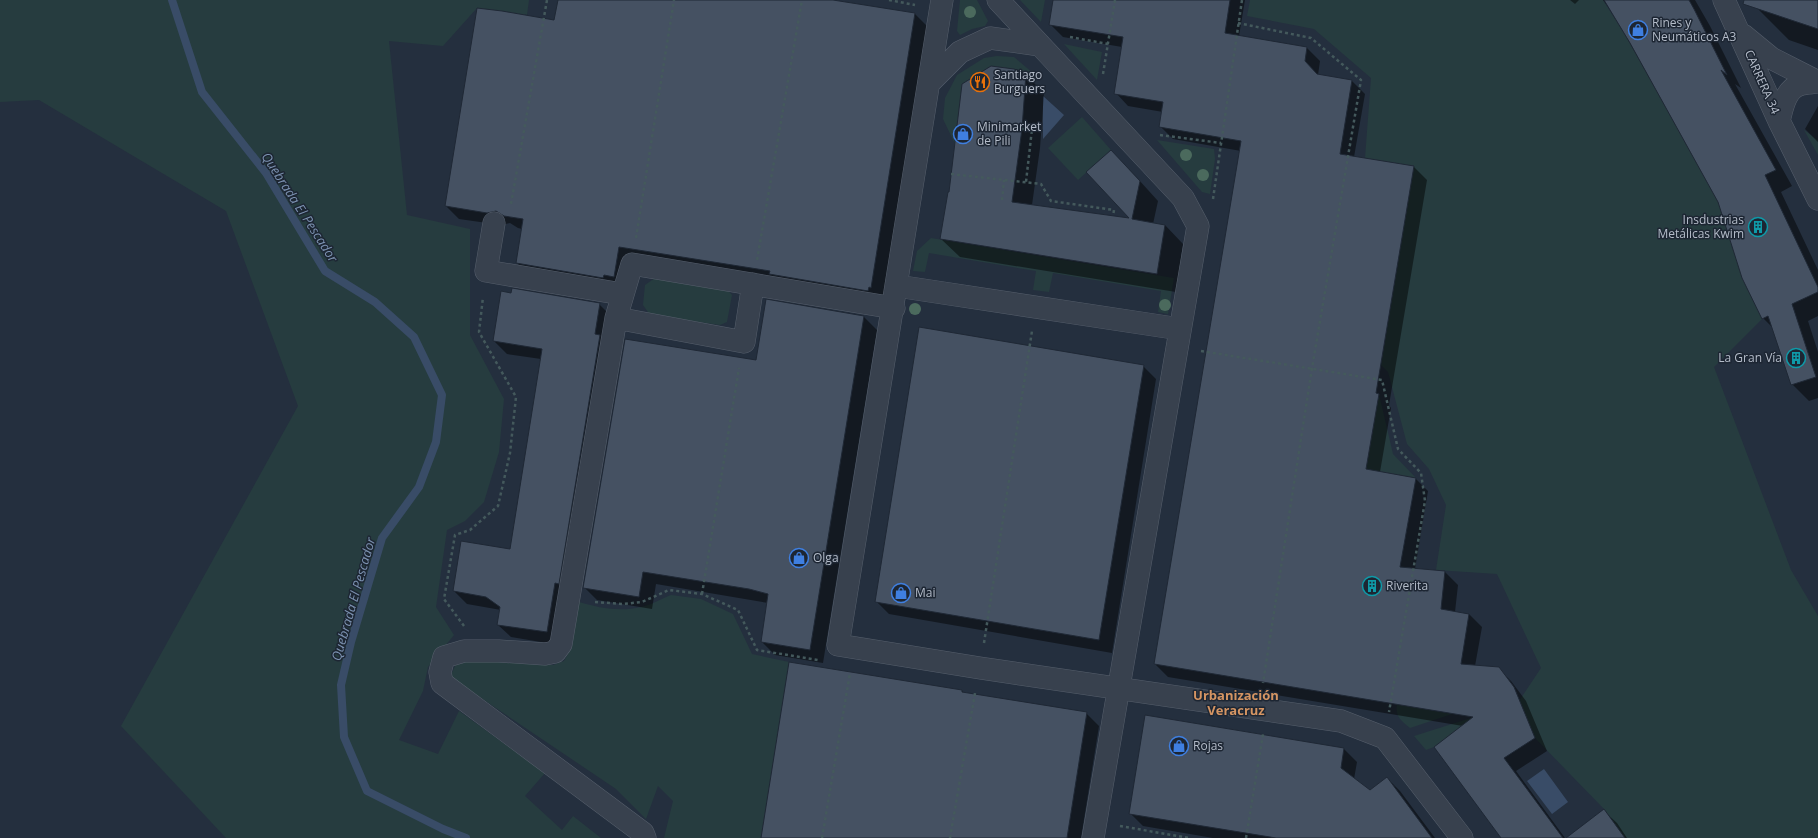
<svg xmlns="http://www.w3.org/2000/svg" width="1818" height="838" viewBox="0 0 1818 838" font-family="'Open Sans',sans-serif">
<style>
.green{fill:#263c3f}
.water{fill:#394c67}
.shadow{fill:#0007}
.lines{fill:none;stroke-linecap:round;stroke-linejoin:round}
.stream{stroke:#394c67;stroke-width:8}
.building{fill:#455162;stroke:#1f2835}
.minor-casing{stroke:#565f6c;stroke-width:23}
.path{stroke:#44595c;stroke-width:2.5;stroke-dasharray:3 3;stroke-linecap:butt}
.minor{stroke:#38414e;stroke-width:22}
.tree{fill:#4b6a5d}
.labels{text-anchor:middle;stroke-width:3;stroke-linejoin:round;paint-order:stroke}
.poi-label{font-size:12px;fill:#b4bcc9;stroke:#1d2633;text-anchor:start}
.street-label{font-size:12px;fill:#b4bcc9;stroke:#1d2633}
.water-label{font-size:13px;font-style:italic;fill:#7c92b1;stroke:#1d2633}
.neighbourhood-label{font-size:13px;font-weight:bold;fill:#d59563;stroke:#1d2633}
</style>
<rect width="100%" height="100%" fill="#242f3e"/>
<path class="green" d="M0 0H529L527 15 477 8 443 46 389 41 407 215 470 229V335L504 399 499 452 484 502 465 521 447 530 436 607 454 635 428 667 423 691 399 740 438 754 459 711 545 773 525 796 562 830 573 816 601 838H226L121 726 298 406 226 211 39 100 0 102Z
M960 0H977L988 21 985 26 972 29 960 35 957 31Z
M1020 0H1045L1041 22Z
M1250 0H1603L1630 43 1718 202 1743 279 1762 319 1714 367 1791 570 1818 616V838H1625L1604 809 1535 738 1519 701 1541 668 1497 574 1436 570 1446 505 1429 469 1407 444 1388 372 1381 365 1414 166 1365 158 1371 78 1314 29 1247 16Z
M1064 44 1102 52 1097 80Z
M997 56 1014 57 1039 78 1014 69 991 66 962 84 955 144 943 119 945 98 957 75 984 58Z
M1082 117 1111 150 1078 180 1048 148Z
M1804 130 1818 140V155Z
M1157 140 1214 149 1215 159 1210 194 1202 192Z
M931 238 1174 278 1168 314 1158 312 1161 291 1053 273 1049 292 1033 290 1036 271 929 253 925 272 913 271 917 251Z
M655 278 726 288 732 295 727 322 720 325 650 315 643 305 645 285Z
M1379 394 1393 454 1416 478 1366 469Z
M671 595 701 599 733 614 752 654 789 662 761 838H664L673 801 658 786 646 819 616 789 450 677 456 664 471 660 553 665 564 661 569 652 579 602C599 608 620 612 641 607 651 605 661 599 671 595Z
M1397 704 1452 714 1410 728C1400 720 1395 716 1397 704Z
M1474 717 1434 747 1426 750 1414 736Z"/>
<path class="water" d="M1043 96 1064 115 1043 139Z
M1544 769 1568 802 1552 814 1527 781Z"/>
<path class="shadow" d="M559 0H825L915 14 928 27 884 300 632 259 627 289 530 276 517 263 522 229 518 228 510 223 501 225 459 219 446 206 555 21Z
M1054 0H1245L1239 36 1307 48 1320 61 1318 75 1352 81 1365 94 1354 157 1414 167 1427 180 1389 405 1391 408 1380 472 1415 478 1428 491 1415 569 1445 572 1458 585 1455 612 1469 614 1482 627 1475 666 1498 668 1511 681 1526 701 1547 751 1516 771 1565 838H1502L1463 726 1168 677 1155 664 1241 151 1173 139 1160 126 1163 112 1128 106 1116 93 1122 47 1063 37 1050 24Z
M1570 0H1579L1575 4Z
M1603 0H1695L1710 26 1741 88 1735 84 1792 186 1781 192 1818 270V316L1808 321 1818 352V398L1809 401 1792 384 1773 328 1763 318 1719 202 1614 15Z
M1753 0H1818V50L1789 40 1757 8Z
M1025 74 1044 93 1040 148 1032 205 1132 220 1129 169 1158 201 1153 224 1165 225 1183 244 1176 292 960 257 941 239Z
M1818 106V142L1805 129Z
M599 304 612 317 559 645 511 637 498 625 501 610 467 604 454 591 510 551 541 359 507 354 494 341Z
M864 317 877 330 823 663 775 655 762 642 768 603 656 584 652 609 597 600 584 587 757 361Z
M1143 366 1156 379 1112 653 889 614 876 601Z
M962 691 964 693 1086 713 1099 726 1081 838H762Z
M1146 716 1344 749 1357 762 1354 779 1370 791 1387 778 1400 791 1435 838H1213L1143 826 1130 813Z
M1604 811 1617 823 1627 838H1567Z"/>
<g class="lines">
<path class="stream" d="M172 0 202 92 266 173 325 271 375 302 414 337 442 395 436 442 419 487 382 538 351 642 341 685 344 737 367 791 443 829 466 838"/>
</g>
<path class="building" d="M558 0H833L915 13 871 288 869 287 868 291 769 274 770 271 619 247 614 277 604 275 603 278 516 263 523 219 504 216 496 211 487 213 445 206 477 8 502 11 554 20Z
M1053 0H1230L1225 33 1307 47 1305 61 1317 74 1352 80 1340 154 1414 166 1376 393 1379 394 1366 469 1416 478 1400 567 1445 571 1441 609 1469 614 1461 664 1499 667 1514 687 1535 738 1504 758 1563 838H1501L1434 747 1473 717 1154 664 1241 141 1159 127 1163 102 1114 94 1123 37 1049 25Z
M1604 0H1689L1694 9 1727 75 1721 70 1776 170 1765 175 1818 287V292L1792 304 1816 377 1791 385 1768 316 1762 319 1742 278 1718 202 1630 43Z
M1744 0H1818V29L1743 4Z
M991 66 1014 69 1026 73 1022 129 1012 202 1129 218 1086 172 1111 150 1140 181 1132 219 1165 225 1157 274 940 239 948 192H949L962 84Z
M512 288 600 303 595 334 600 335 559 584 555 583 547 632 497 625 500 607 486 597 453 591 461 541 510 549 542 349 493 341 501 291 511 293Z
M766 299 864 316 810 650 761 642 768 594 749 589 643 572 639 597 583 588 625 339 756 360Z
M919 327 1144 365 1099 640 875 602Z
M789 662 962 690V692L1087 712 1067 838H761Z
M1145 715 1344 748 1341 768 1370 790 1387 777 1432 838H1276L1129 814Z
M1604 809 1625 838H1566Z"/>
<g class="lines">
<g class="minor-casing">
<path id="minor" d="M942 0 838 645 980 668 1341 721 1385 738 1462 838
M998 0 1183 198 1198 226 1093 838
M1724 0 1779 121 1818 199
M1743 35 1771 58 1818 82
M929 83 960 52 990 38 1040 45
M1779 121C1782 109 1785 90 1799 85 1804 83 1812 83 1818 82
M494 223 486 271 622 294
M897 286 1180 329
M616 318 744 342 753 284
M645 838 643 833 442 683 440 672 444 657 464 651H499L545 654 555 652 561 644 616 318 632 264 894 308"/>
</g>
<path class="path" d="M889 0 915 5
M1238 23 1311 38 1361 80 1312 368 1263 683
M1070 37 1108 44
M1103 74 1115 0
M1022 129H1032L1026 182
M1160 135 1221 143
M951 174 1041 184 1051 201 1114 210 1113 216
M1213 199 1242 0
M1002 200 1004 180
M511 204 547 0
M636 238 674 0
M757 260 802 0
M1201 351 1382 380 1398 449 1421 473 1425 501 1389 712
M702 594 739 368
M595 602 623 604 642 602 669 590 702 594 738 610 757 650 818 660
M464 626 444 599 455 535 470 530 498 506 510 453 516 397 479 332 483 297
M984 643 1032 331
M1120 826 1189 838
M822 838 850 673
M950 838 975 693
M1246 838 1263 734"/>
<use href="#minor" class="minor"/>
</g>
<g class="tree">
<circle cx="970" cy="12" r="6"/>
<circle cx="1186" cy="155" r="6"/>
<circle cx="1203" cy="175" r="6"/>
<circle cx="1165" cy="305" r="6"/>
<circle cx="915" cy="309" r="6"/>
</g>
<defs>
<g id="shop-ring" transform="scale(1)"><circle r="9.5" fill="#1d2633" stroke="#3f7fe0" stroke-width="1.5"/><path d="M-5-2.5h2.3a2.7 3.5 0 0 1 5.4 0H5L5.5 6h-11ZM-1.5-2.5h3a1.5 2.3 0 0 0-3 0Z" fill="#3f7fe0"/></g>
<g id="restaurant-ring" transform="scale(1)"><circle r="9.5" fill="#1d2633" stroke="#e8710a" stroke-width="1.5"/><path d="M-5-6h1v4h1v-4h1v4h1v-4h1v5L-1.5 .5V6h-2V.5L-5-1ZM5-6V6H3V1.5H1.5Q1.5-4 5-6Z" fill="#e8710a"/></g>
<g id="building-ring" transform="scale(1)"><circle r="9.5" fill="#1d2633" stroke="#0f9aa8" stroke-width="1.5"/><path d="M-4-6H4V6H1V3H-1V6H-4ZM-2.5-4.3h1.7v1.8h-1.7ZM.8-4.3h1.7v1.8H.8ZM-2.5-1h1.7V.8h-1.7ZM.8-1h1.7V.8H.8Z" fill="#0f9aa8"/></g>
</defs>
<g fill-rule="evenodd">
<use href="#shop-ring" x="1638" y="30"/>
<use href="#restaurant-ring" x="980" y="82"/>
<use href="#shop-ring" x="963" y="134"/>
<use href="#building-ring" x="1758" y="227"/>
<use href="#building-ring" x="1796" y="358"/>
<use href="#shop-ring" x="799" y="558"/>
<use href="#building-ring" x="1372" y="586"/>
<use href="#shop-ring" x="901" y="593"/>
<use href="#shop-ring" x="1179" y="746"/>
</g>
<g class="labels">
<g class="poi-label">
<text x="1652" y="27">Rines y<tspan x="1652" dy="14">Neumáticos A3</tspan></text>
<text x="994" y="79">Santiago<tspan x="994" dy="14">Burguers</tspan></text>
<text x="977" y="131">Minimarket<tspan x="977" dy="14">de Pili</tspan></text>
<text x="1744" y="224" text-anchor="end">Insdustrias<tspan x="1744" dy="14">Metálicas Kwim</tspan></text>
<text x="1782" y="362" text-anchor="end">La Gran Vía</text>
<text x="813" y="562">Olga</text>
<text x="1386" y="590">Riverita</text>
<text x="915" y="597">Mai</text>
<text x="1193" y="750">Rojas</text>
</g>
<g class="street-label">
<text transform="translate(1762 82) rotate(66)" y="4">CARRERA 34</text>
</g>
<g class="water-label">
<text transform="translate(300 207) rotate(57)" y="5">Quebrada El Pescador</text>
<text transform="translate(353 599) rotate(-74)" y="5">Quebrada El Pescador</text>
</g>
<g class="neighbourhood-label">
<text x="1236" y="700">Urbanización<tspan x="1236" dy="15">Veracruz</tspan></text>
</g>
</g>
</svg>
